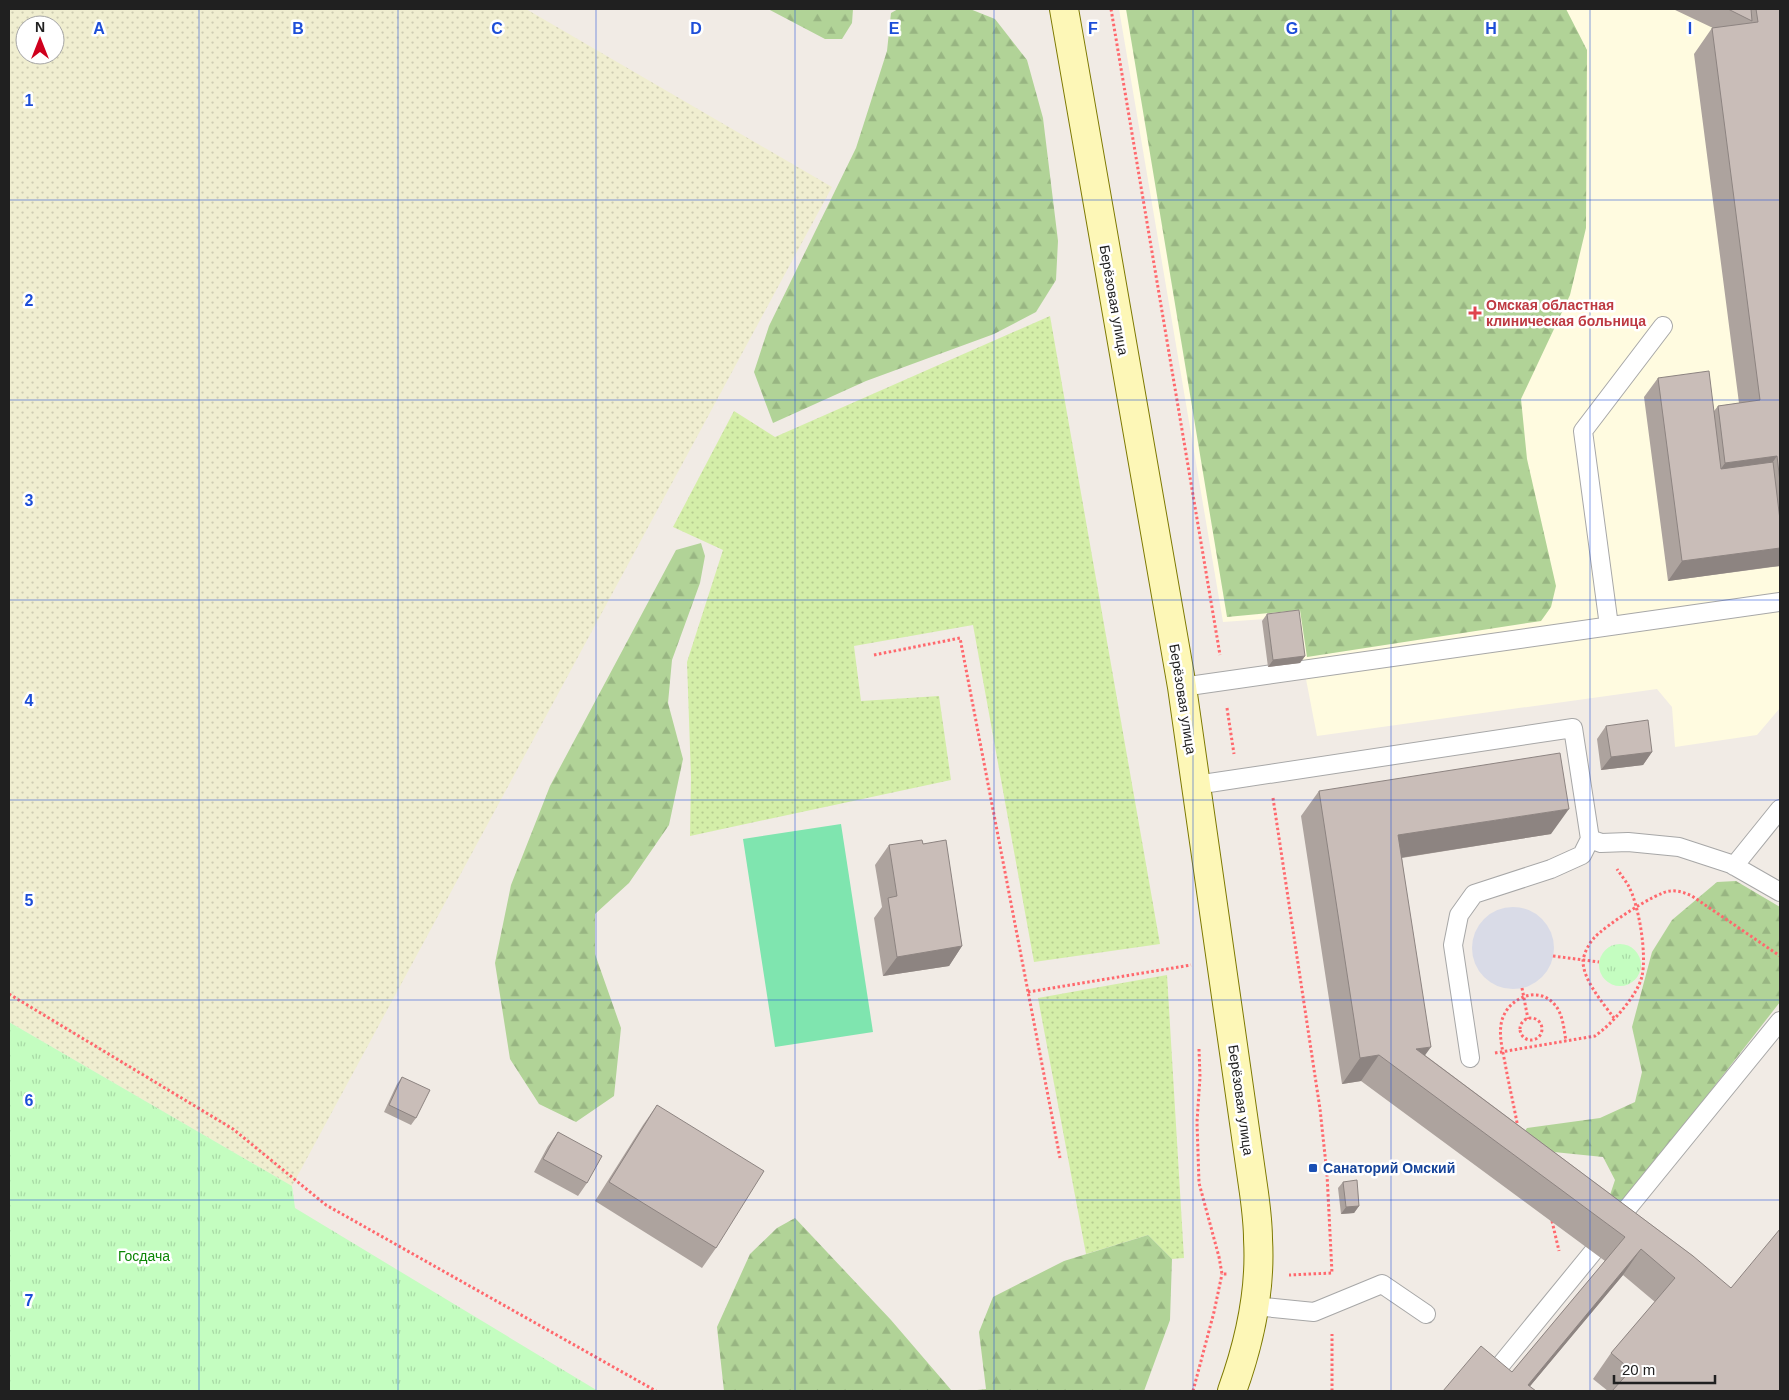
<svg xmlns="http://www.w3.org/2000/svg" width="1789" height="1400" viewBox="0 0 1789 1400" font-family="Helvetica,sans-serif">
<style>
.education{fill:#fffbe0}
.farmland{fill:url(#farmland-dots);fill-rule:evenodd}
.grass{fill:url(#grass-dots)}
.forest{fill:url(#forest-firs)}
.park{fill:url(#park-tufts)}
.pitch{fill:#7fe5af}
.plaza{fill:#d9dbe7}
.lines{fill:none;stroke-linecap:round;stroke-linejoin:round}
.lane-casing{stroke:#a7a7a7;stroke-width:20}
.secondary-casing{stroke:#7d7900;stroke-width:30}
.path{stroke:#ff686d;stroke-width:3;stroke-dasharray:2.5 2.5;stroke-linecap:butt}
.lane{stroke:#fff;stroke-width:18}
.secondary{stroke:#fdf7b7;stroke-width:28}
.wall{fill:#ada39e}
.shaded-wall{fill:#8d8481}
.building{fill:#c9bdb8;stroke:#8d8481}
.grid{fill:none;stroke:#1d4ed8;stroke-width:1;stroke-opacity:0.55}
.health-dot{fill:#e0444e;stroke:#fff;stroke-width:2}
.transit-dot{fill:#1a4fb4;stroke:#fff;stroke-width:2}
.labels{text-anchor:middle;stroke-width:5;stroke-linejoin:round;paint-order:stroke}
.street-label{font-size:14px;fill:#202020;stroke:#fff}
.health-label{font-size:14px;font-weight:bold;fill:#be3a42;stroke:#fff;text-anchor:start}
.transit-label{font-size:14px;font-weight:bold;fill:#164399;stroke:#fff;text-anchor:start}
.park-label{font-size:14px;fill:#0c8605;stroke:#fff}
.grid-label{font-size:16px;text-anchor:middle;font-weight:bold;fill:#1d4ed8;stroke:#fff;stroke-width:5;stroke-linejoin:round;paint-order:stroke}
</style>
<defs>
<pattern id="farmland-dots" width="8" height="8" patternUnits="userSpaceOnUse" patternTransform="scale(1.25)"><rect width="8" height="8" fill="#f0eed0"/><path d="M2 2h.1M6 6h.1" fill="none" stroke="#ceccb2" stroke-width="1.8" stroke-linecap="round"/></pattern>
<pattern id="grass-dots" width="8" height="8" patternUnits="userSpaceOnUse" patternTransform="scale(1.25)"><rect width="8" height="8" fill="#d4eea8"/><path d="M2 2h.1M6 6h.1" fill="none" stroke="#b6cc90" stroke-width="1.8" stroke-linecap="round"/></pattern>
<pattern id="forest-firs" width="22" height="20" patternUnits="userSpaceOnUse" patternTransform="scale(1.25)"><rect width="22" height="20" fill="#b1d397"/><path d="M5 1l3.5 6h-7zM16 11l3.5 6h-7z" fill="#98b582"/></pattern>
<pattern id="park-tufts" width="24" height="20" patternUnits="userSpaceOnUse" patternTransform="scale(1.25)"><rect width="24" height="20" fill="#c4fdc0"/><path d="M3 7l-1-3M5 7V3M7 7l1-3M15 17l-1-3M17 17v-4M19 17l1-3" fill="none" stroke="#a8d9a5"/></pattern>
</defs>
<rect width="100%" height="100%" fill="#f1ebe5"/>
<path class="education" d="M1119 9H1780V708L1757 735 1675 747 1672 707 1657 689 1317 736 1294 617 1223 622Z"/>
<path class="farmland" d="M9 9H526L832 187 292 1186 9 1022ZM25 25H55V55H25Z"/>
<path class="grass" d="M1050 316 1160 944 1034 962 973 625 854 646 861 701 939 696 951 780 690 836 691 777 687 662 723 550 673 527 734 411 775 437Z
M1167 975 1184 1258 1172 1259 1148 1235 1086 1254 1038 998Z"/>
<path class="forest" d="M768 9H853L852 23 842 39H825Z
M898 9H970L995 19 1027 60 1043 118 1058 241 1056 280 1036 312 994 334 866 381 773 423 754 372 769 326 856 148 887 51 891 13Z
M1126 9H1566L1587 50 1586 228 1570 295 1521 399 1527 459 1556 586 1551 607 1541 621 1307 657 1300 610 1227 617Z
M701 543 705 556 700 583 672 660 668 703 683 759 669 825 629 883 595 914V954L621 1028 614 1096 576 1122 539 1104 510 1059 495 963 511 885 550 786 676 550Z
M1736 881 1780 907V1002L1614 1215 1605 1210 1615 1180 1603 1157 1544 1151 1522 1135 1527 1128 1600 1118 1635 1102 1642 1072 1632 1027 1652 952 1672 920 1717 882Z
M795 1218 891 1320 952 1391H724L717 1327 750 1254 777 1228Z
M1148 1235 1172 1259 1170 1320 1144 1391H968L986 1389 979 1332 993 1297 1064 1261Z"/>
<path class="park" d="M1599 965a21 21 0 1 1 42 0a21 21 0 1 1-42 0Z
M9 1022 292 1186 295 1208 598 1391H9Z"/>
<path class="pitch" d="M841 824 873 1032 775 1047 743 839Z"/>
<path class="plaza" d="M1472 948a41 41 0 1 1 82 0a41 41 0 1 1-82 0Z"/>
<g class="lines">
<g class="lane-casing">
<path id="lane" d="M1609 626 1583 431 1663 326
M1182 687 1780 602
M1196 785 1573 728 1590 839 1582 855 1551 869 1474 894 1459 915 1453 945 1470 1058
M1590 839 1601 843 1628 842 1679 847 1731 864 1780 892
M1734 866 1780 809
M1613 1226 1780 1021
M1254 1306 1314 1312 1382 1284 1426 1314
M1499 1383 1495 1378 1499 1367 1593 1252"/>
</g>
<g class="secondary-casing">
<path id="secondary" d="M1064 9 1182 687 1254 1193C1256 1208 1258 1224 1258 1239 1261 1290 1249 1344 1232 1391"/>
</g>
<path class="path" d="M1111 9 1220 655
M874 655 960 638 1060 1158
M1227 708 1234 754
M1273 798 1320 1109 1327 1174 1332 1273 1289 1275
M1553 956 1599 962
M1522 988 1528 1019
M1028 992 1191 965
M9 994 233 1129 326 1205 656 1391
M1520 1029a11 11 0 1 1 22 0a11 11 0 1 1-22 0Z
M1614 1018C1603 1003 1583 980 1583 961 1584 953 1589 943 1595 937 1605 926 1656 892 1670 891 1678 890 1685 893 1692 896L1780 956
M1199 1049 1200 1077 1197 1122 1199 1183 1219 1257 1222 1274H1228
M1495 1053 1595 1036C1611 1025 1638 995 1642 976 1647 955 1639 904 1628 885 1625 880 1621 875 1617 869
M1518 1128C1514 1106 1509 1085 1505 1063 1503 1052 1499 1037 1501 1025 1504 1000 1537 983 1555 1005 1563 1014 1564 1030 1566 1041
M1552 1221 1559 1251
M1193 1391 1214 1312 1222 1274
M1332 1391V1334"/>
<use href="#lane" class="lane"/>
<use href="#secondary" class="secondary"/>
</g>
<path class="wall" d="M1673 9H1780V566L1668 581 1644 397 1658 378 1714 411 1718 406 1739 403 1694 54 1712 28H1713Z
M1267 614 1305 656 1300 663 1268 667 1262 621Z
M1606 726 1652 752 1643 765 1601 770 1597 739Z
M1319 791 1551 834 1402 858 1425 1055 1693 1256 1780 1391H1608L1593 1379 1611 1353 1655 1302 1623 1275 1530 1386 1512 1372 1605 1261 1361 1081 1342 1084 1301 816Z
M923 844 962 946 949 966 883 976 874 918 882 907 875 865 889 845Z
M402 1077 416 1118 411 1125 384 1112 397 1084Z
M657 1105 716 1248 702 1268 595 1201 643 1125Z
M558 1132 587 1183 578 1196 534 1172 548 1146Z
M1343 1182 1359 1206 1354 1213 1341 1214 1338 1188Z"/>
<path class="shaded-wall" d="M1777 456 1759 482 1707 489 1725 463Z
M1780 548V552L1770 567 1668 581 1682 561Z
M1780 552V566L1770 567Z
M1305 656 1300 663 1268 667 1273 660Z
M1652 752 1643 765 1601 770 1611 757Z
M1569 809 1551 834 1380 861 1398 835Z
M962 946 949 966 883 976 897 957Z
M1431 1047 1413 1072 1416 1049Z
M1379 1055 1361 1081 1342 1084 1360 1058Z
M1359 1206 1354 1213 1341 1214 1346 1207Z
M1641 1249 1623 1275 1526 1391 1528 1385Z"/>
<path class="building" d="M1728 9H1751L1752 21Z
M1756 9H1780V482L1777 456 1725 463 1718 406 1760 400 1712 28 1758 22Z
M1709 371 1721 469 1773 462 1780 520V548L1682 561 1658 378Z
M1299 610 1305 656 1273 660 1267 614Z
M1648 720 1652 752 1611 757 1606 726Z
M1560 753 1569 809 1398 835 1431 1047 1416 1049 1693 1256 1731 1288 1780 1229V1391H1612L1631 1370 1611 1353 1675 1278 1641 1249 1528 1385 1536 1391H1443L1481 1346 1512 1372 1625 1237 1379 1055 1360 1058 1319 791Z
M922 840 923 844 946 840 962 946 897 957 888 898 897 896 889 845Z
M402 1077 430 1090 416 1118 389 1105Z
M657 1105 764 1171 716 1248 609 1182Z
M558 1132 602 1156 587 1183 543 1159Z
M1357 1180 1359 1206 1346 1207 1343 1182Z"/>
<path class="grid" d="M199 9V1391M398 9V1391M596 9V1391M795 9V1391M994 9V1391M1193 9V1391M1391 9V1391M1590 9V1391M9 200H1780M9 400H1780M9 600H1780M9 800H1780M9 1000H1780M9 1200H1780"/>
<path class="health-dot" d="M1472.5 305.5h5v5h5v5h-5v5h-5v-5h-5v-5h5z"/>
<rect class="transit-dot" x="1308" y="1163" width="10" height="10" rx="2.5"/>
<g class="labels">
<g class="street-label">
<text transform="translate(1114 300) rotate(80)" y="5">Берёзовая улица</text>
<text transform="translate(1183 699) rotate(81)" y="5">Берёзовая улица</text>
<text transform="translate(1241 1100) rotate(82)" y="5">Берёзовая улица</text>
</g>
<g class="health-label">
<text x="1486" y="310">Омская областная<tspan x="1486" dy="16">клиническая больница</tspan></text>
</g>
<g class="transit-label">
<text x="1323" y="1173">Санаторий Омский</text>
</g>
<g class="park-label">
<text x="144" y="1261">Госдача</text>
</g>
</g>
<g class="grid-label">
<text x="99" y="34">A</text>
<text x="298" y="34">B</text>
<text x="497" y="34">C</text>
<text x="696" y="34">D</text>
<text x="894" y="34">E</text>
<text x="1093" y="34">F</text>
<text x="1292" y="34">G</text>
<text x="1491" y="34">H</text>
<text x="1690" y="34">I</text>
<text x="29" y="106">1</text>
<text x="29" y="306">2</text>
<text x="29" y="506">3</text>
<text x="29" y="706">4</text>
<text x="29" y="906">5</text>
<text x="29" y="1106">6</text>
<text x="29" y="1306">7</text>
</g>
<rect width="1789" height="1400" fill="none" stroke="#202020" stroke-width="20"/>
<g transform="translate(40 40)"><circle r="24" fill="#ffffff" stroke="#a6a6a6"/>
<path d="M0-4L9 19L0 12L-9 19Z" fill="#cf001d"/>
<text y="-8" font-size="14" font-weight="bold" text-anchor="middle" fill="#202020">N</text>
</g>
<path d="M1614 1375v8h101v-8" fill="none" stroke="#202020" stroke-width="2.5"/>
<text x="1622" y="1375" font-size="15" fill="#202020" stroke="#ffffff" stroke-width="4" paint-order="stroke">20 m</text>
</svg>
